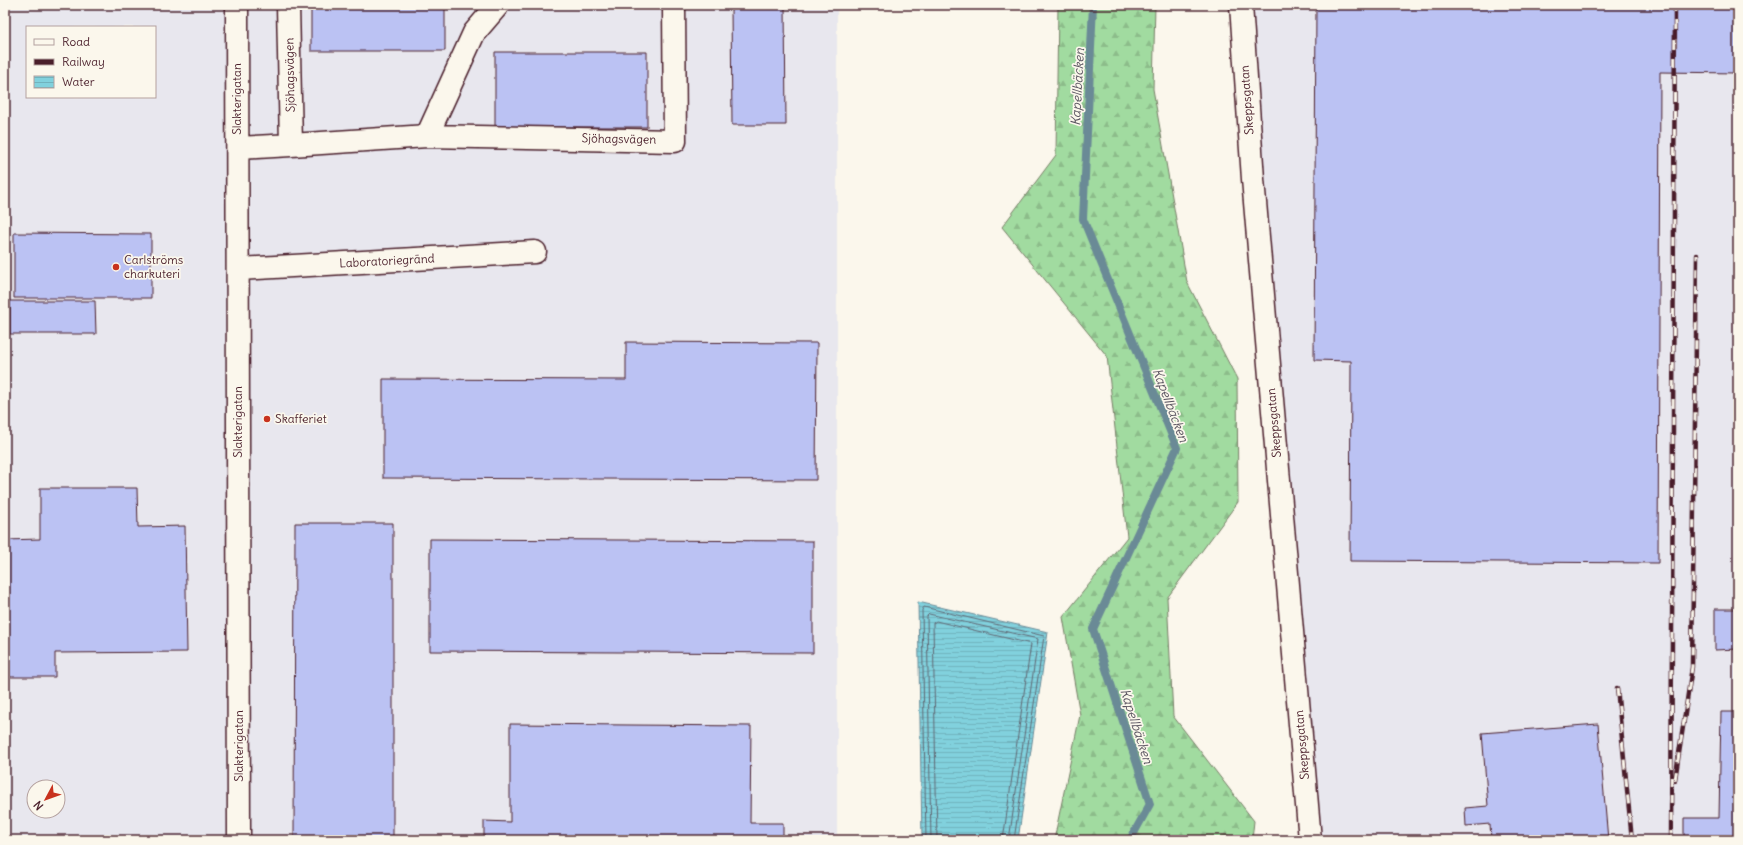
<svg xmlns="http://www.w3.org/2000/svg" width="1743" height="845" viewBox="0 0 1743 845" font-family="Delius,sans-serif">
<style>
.built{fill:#e8e7ee;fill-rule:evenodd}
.forest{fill:url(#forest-firs);stroke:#767d66}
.water{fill:url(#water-rules);stroke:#6b8a96}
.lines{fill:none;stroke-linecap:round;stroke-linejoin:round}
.shore{stroke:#606672;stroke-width:1}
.stream{stroke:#6b8a96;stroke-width:8}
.building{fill:#bbc2f3;stroke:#4a1f2b}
.minor-casing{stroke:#4a1f2b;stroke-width:25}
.minor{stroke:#fbf7ec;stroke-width:22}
.rail-casing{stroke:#4a1f2b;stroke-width:4.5}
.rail{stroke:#fbf7ec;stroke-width:3;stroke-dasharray:9;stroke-linecap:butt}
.poi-dot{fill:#c8321e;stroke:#fbf7ec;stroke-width:1.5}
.labels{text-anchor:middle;stroke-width:3.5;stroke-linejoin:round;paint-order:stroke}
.street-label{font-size:12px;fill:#4a1f2b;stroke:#fbf7ec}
.poi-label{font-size:12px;fill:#4a1f2b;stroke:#fbf7ec;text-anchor:start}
.water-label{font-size:13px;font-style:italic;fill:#5a5460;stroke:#fbf7ec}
</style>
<defs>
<pattern id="forest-firs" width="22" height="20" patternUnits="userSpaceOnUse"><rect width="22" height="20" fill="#a1dba0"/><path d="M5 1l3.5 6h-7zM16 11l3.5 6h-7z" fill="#8cbc8a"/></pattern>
<pattern id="water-rules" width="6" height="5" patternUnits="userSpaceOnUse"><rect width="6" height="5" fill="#81d1dd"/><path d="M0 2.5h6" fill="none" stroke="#71b3be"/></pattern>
</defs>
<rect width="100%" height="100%" fill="#fbf7ec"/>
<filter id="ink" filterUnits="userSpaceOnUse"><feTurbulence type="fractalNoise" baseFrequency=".025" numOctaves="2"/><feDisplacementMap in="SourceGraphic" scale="8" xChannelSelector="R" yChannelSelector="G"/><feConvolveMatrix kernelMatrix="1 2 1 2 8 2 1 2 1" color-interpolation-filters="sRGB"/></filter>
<g filter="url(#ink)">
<path class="built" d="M5 5H837V840H5ZM27 27H155V97H27ZM34 787H58V811H34Z
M1248 5H1738V840H1320Z"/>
<path class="forest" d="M1058 5H1155L1153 89 1187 282 1237 379 1238 502 1167 598 1173 716 1254 821 1252 840H1054L1080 715 1063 617 1127 537 1107 356 1002 227 1056 155Z"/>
<path class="water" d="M918 602 1048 632 1018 840H922Z"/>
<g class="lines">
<path class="shore" d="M926 840 922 610 924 607 1044 636 1014 840
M931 840 927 616 929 614 1038 639 1009 840
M937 840 933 623 936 621 1031 644 1003 840"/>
<path class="stream" d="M1093 5 1083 219 1177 448 1093 629 1150 804 1130 840"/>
</g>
<path class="building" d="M311 5H445V51H311Z
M731 5H785L786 125H732Z
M1316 5H1738V73L1660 72 1658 563 1350 561 1351 361 1314 360Z
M495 52H647V127H495Z
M14 233 151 234V298H14Z
M10 301H95L96 334H10Z
M626 342 817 343 816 480 383 478V379L626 380Z
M40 488H137L138 527 185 526 187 652 55 653V677H5V540L40 539Z
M295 523H393V840H294Z
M430 539 813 541V653L430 651Z
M1715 609H1738V649L1715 650Z
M1721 712H1738V840H1684V818H1719Z
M510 724 751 726 750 823H783V840H484V821L510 822Z
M1598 724 1608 840H1491L1490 824 1466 826 1465 808 1488 806 1482 733Z"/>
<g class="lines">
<g class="minor-casing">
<path id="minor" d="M237 5 239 840
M1241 5 1253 179 1310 840
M427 136 474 33 498 5
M291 145 427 136 675 141 674 5
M238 148 291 145 288 5
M239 269 535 252"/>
</g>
<use href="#minor" class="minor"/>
<g class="rail-casing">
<path id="rail" d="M1617 688 1632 840
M1675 780 1692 667 1697 255
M1671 840 1675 5"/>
</g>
<use href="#rail" class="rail"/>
</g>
</g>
<g class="poi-dot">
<circle cx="116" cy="267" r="4"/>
<circle cx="267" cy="419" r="4"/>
</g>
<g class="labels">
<g class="street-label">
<text transform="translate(290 75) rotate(-91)" y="4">Sjöhagsvägen</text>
<text transform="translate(237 99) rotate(-90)" y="4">Slakterigatan</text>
<text transform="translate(1247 100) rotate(-94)" y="4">Skeppsgatan</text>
<text transform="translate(619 139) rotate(1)" y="4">Sjöhagsvägen</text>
<text transform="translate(387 261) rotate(-3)" y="4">Laboratoriegränd</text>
<text transform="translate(238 422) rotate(-90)" y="4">Slakterigatan</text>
<text transform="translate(1274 423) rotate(-95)" y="4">Skeppsgatan</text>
<text transform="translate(1302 745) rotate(-95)" y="4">Skeppsgatan</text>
<text transform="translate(239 746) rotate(-90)" y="4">Slakterigatan</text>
</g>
<g class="poi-label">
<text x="124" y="264">Carlströms<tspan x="124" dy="14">charkuteri</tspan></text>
<text x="275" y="423">Skafferiet</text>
</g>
<g class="water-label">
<text transform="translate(1077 87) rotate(-87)" y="5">Kapellbäcken</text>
<text transform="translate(1171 405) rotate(69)" y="5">Kapellbäcken</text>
<text transform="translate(1137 726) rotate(72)" y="5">Kapellbäcken</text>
</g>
</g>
<rect width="1743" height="845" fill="none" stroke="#fbf7ec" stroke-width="20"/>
<rect x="10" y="10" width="1723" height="825" fill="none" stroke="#4a1f2b" stroke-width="1.5" filter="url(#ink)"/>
<rect x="26" y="26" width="130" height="72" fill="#fbf7ec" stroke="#b4a19f"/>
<rect x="34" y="39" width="20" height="6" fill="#fbf7ec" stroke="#b4a19f"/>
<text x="62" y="46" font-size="12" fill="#4a1f2b">Road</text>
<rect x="34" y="59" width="20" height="6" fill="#4a1f2b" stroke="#b4a19f"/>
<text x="62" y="66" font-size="12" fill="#4a1f2b">Railway</text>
<rect x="34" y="76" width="20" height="12" fill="url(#water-rules)" stroke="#b4a19f"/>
<text x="62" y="86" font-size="12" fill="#4a1f2b">Water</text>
<g transform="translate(46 799) rotate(229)"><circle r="19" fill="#fbf7ec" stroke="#b4a19f"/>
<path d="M0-3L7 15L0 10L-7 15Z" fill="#c8321e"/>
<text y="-6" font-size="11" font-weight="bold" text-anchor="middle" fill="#4a1f2b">N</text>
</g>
</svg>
